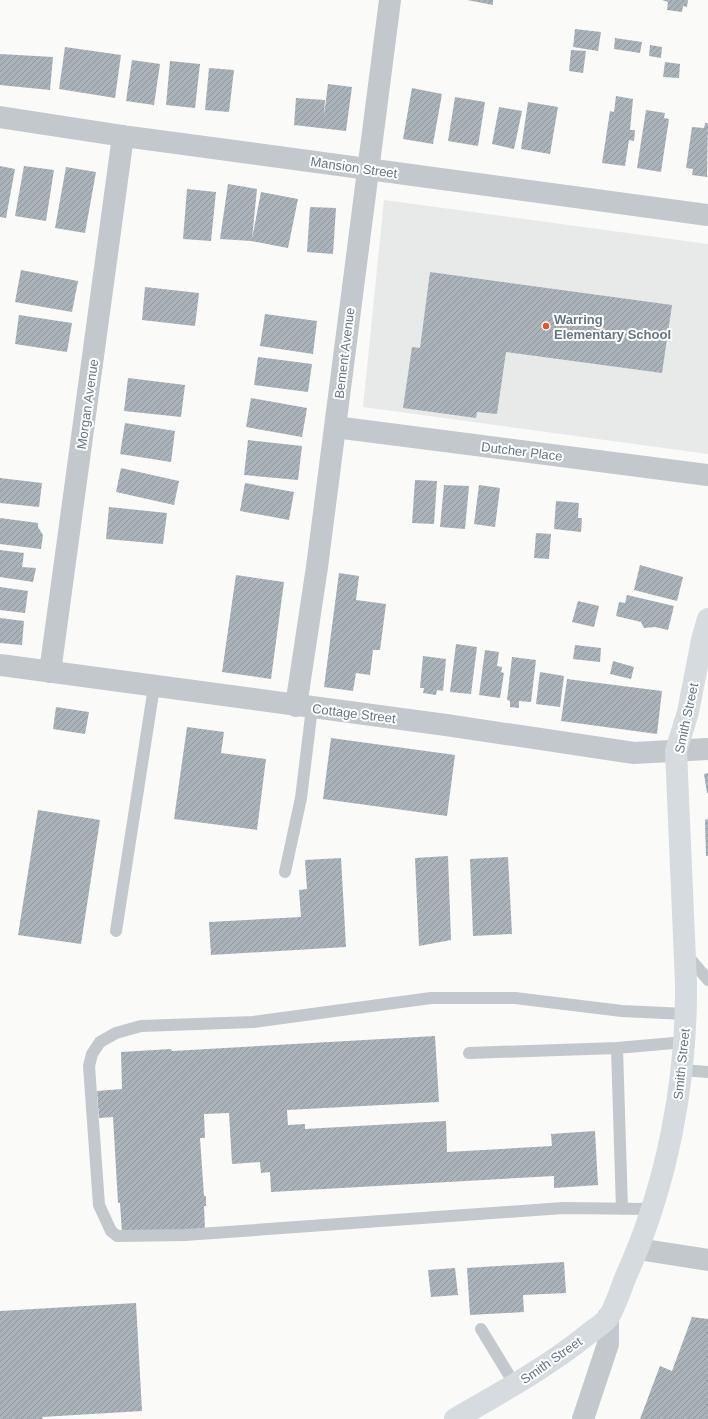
<svg xmlns="http://www.w3.org/2000/svg" width="708" height="1419" viewBox="0 0 708 1419" font-family="Arial,sans-serif">
<style>
.built{fill:#e8e9e9}
.building{fill:url(#building-hatch)}
.lines{fill:none;stroke-linecap:round;stroke-linejoin:round}
.lane{stroke:#c3c8cc;stroke-width:12}
.street{stroke:#c3c8cc;stroke-width:22}
.secondary{stroke:#d6dbdf;stroke-width:22}
.poi-dot{fill:#e4572e;stroke:#fff;stroke-width:1.5}
.labels{text-anchor:middle;stroke-width:4;stroke-linejoin:round;paint-order:stroke}
.street-label{font-size:13px;fill:#657683;stroke:#fff}
.poi-label{font-size:13px;font-weight:bold;fill:#657683;stroke:#fff;text-anchor:start}
</style>
<defs>
<pattern id="building-hatch" width="6" height="6" patternUnits="userSpaceOnUse"><rect width="6" height="6" fill="#aab3b9"/><path d="M-1 1l2-2M0 6l6-6M5 7l2-2" fill="none" stroke="#8e969c"/></pattern>
</defs>
<rect width="100%" height="100%" fill="#fafaf8"/>
<path class="built" d="M384 200 708 244V454L363 407Z"/>
<path class="building" d="M467 0H493V5Z
M662 0H688L687 7 683 6 682 12 667 10 668 2Z
M575 29 601 32 598 51 573 47Z
M615 38 642 42 640 53 614 49Z
M650 45 662 47 661 58 649 56Z
M65 47 121 55 115 98 59 89Z
M571 50 586 51 583 73 569 71Z
M0 54 53 57 50 90 0 85Z
M132 60 160 64 154 105 126 101Z
M170 61 200 64 195 108 166 105Z
M665 62 680 64 679 78 663 77Z
M209 68 234 70 229 112 205 110Z
M328 84 352 87 346 131 294 125 296 98 325 100 324 116Z
M412 88 442 94 433 144 403 139Z
M616 96 633 99 630 130H635L634 141 629 140 625 166 602 163 610 111 614 112Z
M455 97 485 102 478 146 448 141Z
M528 102 558 107 550 154 521 149Z
M499 107 522 111 514 149 492 144Z
M646 110 665 113 664 118 669 119 661 172 637 168Z
M705 123H708L707 177 692 175 693 169 686 168 692 127 704 128Z
M0 166 15 169 6 218 0 217Z
M24 166 54 170 46 221 15 216Z
M66 167 96 172 85 233 55 228Z
M228 184 257 189 252 239 261 192 298 199 288 248 251 241 220 239Z
M187 189 216 192 211 241 183 239Z
M310 207 336 208 333 254 307 252Z
M21 270 78 281 72 312 15 302Z
M430 272 672 305 662 373 506 352 497 414 477 412 476 418 403 408 412 347 420 348Z
M145 287 199 293 195 326 142 320Z
M265 314 317 321 313 354 260 346Z
M19 315 72 323 67 352 15 344Z
M258 357 312 364 308 392 254 385Z
M128 378 185 385 181 417 124 411Z
M251 398 307 408 302 437 246 427Z
M125 423 175 431 171 462 120 454Z
M248 440 302 446 298 480 244 475Z
M121 468 179 481 174 505 116 492Z
M0 478 42 483 39 507 0 503Z
M415 480 437 481 434 524 412 523Z
M245 483 294 492 289 520 240 511Z
M444 485 469 486 465 529 440 527Z
M479 485 500 488 495 527 474 524Z
M556 501 579 503 578 518H582L581 532 554 529Z
M109 507 167 513 163 544 106 539Z
M0 518 38 523V527L43 535 41 549 0 544Z
M536 533 551 534 549 559 534 558Z
M0 550 24 553 22 567 36 568 33 582 0 577Z
M640 565 683 577 677 601 634 590Z
M339 573 359 576 356 600 386 604 380 650H373L370 675 356 673 353 691 324 687Z
M236 575 284 582 271 679 222 672Z
M0 587 28 591 25 613 0 610Z
M627 595 674 606 668 630 655 627 644 628 641 622 616 616 619 602 625 603Z
M578 601 599 606 594 627 572 622Z
M0 618 24 621 22 645 0 643Z
M456 644 477 647 471 694 450 692Z
M575 645 601 648 600 662 573 659Z
M485 650 499 652 497 666 502 667 501 672 504 673 500 698 479 695Z
M423 656 446 659 443 691 437 690 436 695 423 693 424 688H420Z
M512 657 536 660 531 702 519 701V708L510 707V701L507 700Z
M613 661 634 667 631 679 610 674Z
M540 672 564 676 560 707 536 704Z
M567 679 662 691 657 734 561 721Z
M56 707 89 712 85 734 53 729Z
M187 727 224 732 221 753 266 759 257 830 174 819Z
M331 738 455 755 447 816 323 799Z
M708 773V793H707L704 774Z
M38 810 100 820 81 944 18 935Z
M708 819V856H706L705 820Z
M448 856 451 940 419 946 415 858Z
M508 857 512 934 473 936 470 859Z
M341 858 346 947 211 955 209 922 301 917 299 890 307 889 305 860Z
M435 1036 439 1102 287 1110 288 1125 305 1124V1129L446 1121 447 1152 552 1146 551 1134 595 1131 598 1185 554 1188V1176L271 1192 270 1172 261 1173 260 1162 232 1164 229 1113 204 1114 205 1138H200L204 1196H206V1206H204L205 1229 122 1233 120 1203H118L113 1117 99 1118 97 1091 122 1089 121 1052 171 1049 172 1051Z
M564 1262 566 1293 523 1295 524 1312 470 1315 467 1268Z
M455 1268 458 1295 431 1297 428 1270Z
M136 1303 142 1411 42 1417 43 1419H0V1311Z
M692 1317 708 1319V1419H640L660 1366 672 1371Z"/>
<g class="lines">
<path class="lane" d="M285 872 301 798 312 708
M116 931 154 687
M687 955 708 980
M617 1048 622 1209
M469 1053 617 1048 685 1042
M683 1070 708 1072
M651 1209 563 1208 185 1235 117 1236 111 1231 99 1205 89 1066 92 1054 100 1042 116 1033 141 1026 253 1022 431 998H515L622 1011 686 1014
M481 1329 515 1385"/>
<path class="street" d="M0 117 123 136 708 215
M335 427 708 475
M0 665 446 725 634 753 708 749
M50 672 123 136
M296 706 317 567 390 0
M638 1249 708 1260
M583 1419 608 1344V1317"/>
<path class="secondary" d="M455 1419C500 1393 546 1368 587 1335 593 1330 603 1324 608 1318 615 1308 621 1288 626 1276 667 1186 687 1081 686 983L676 751 688 712 702 640 708 619"/>
</g>
<circle class="poi-dot" cx="546" cy="326" r="4"/>
<g class="labels">
<g class="street-label">
<text transform="translate(354 167) rotate(8)" y="5">Mansion Street</text>
<text transform="translate(344 353) rotate(-83)" y="5">Bement Avenue</text>
<text transform="translate(87 404) rotate(-82)" y="5">Morgan Avenue</text>
<text transform="translate(522 451) rotate(7)" y="5">Dutcher Place</text>
<text transform="translate(354 713) rotate(7)" y="5">Cottage Street</text>
<text transform="translate(686 718) rotate(-78)" y="5">Smith Street</text>
<text transform="translate(681 1064) rotate(-84)" y="5">Smith Street</text>
<text transform="translate(551 1360) rotate(-35)" y="5">Smith Street</text>
</g>
<g class="poi-label">
<text x="554" y="324">Warring<tspan x="554" dy="15">Elementary School</tspan></text>
</g>
</g>
</svg>
